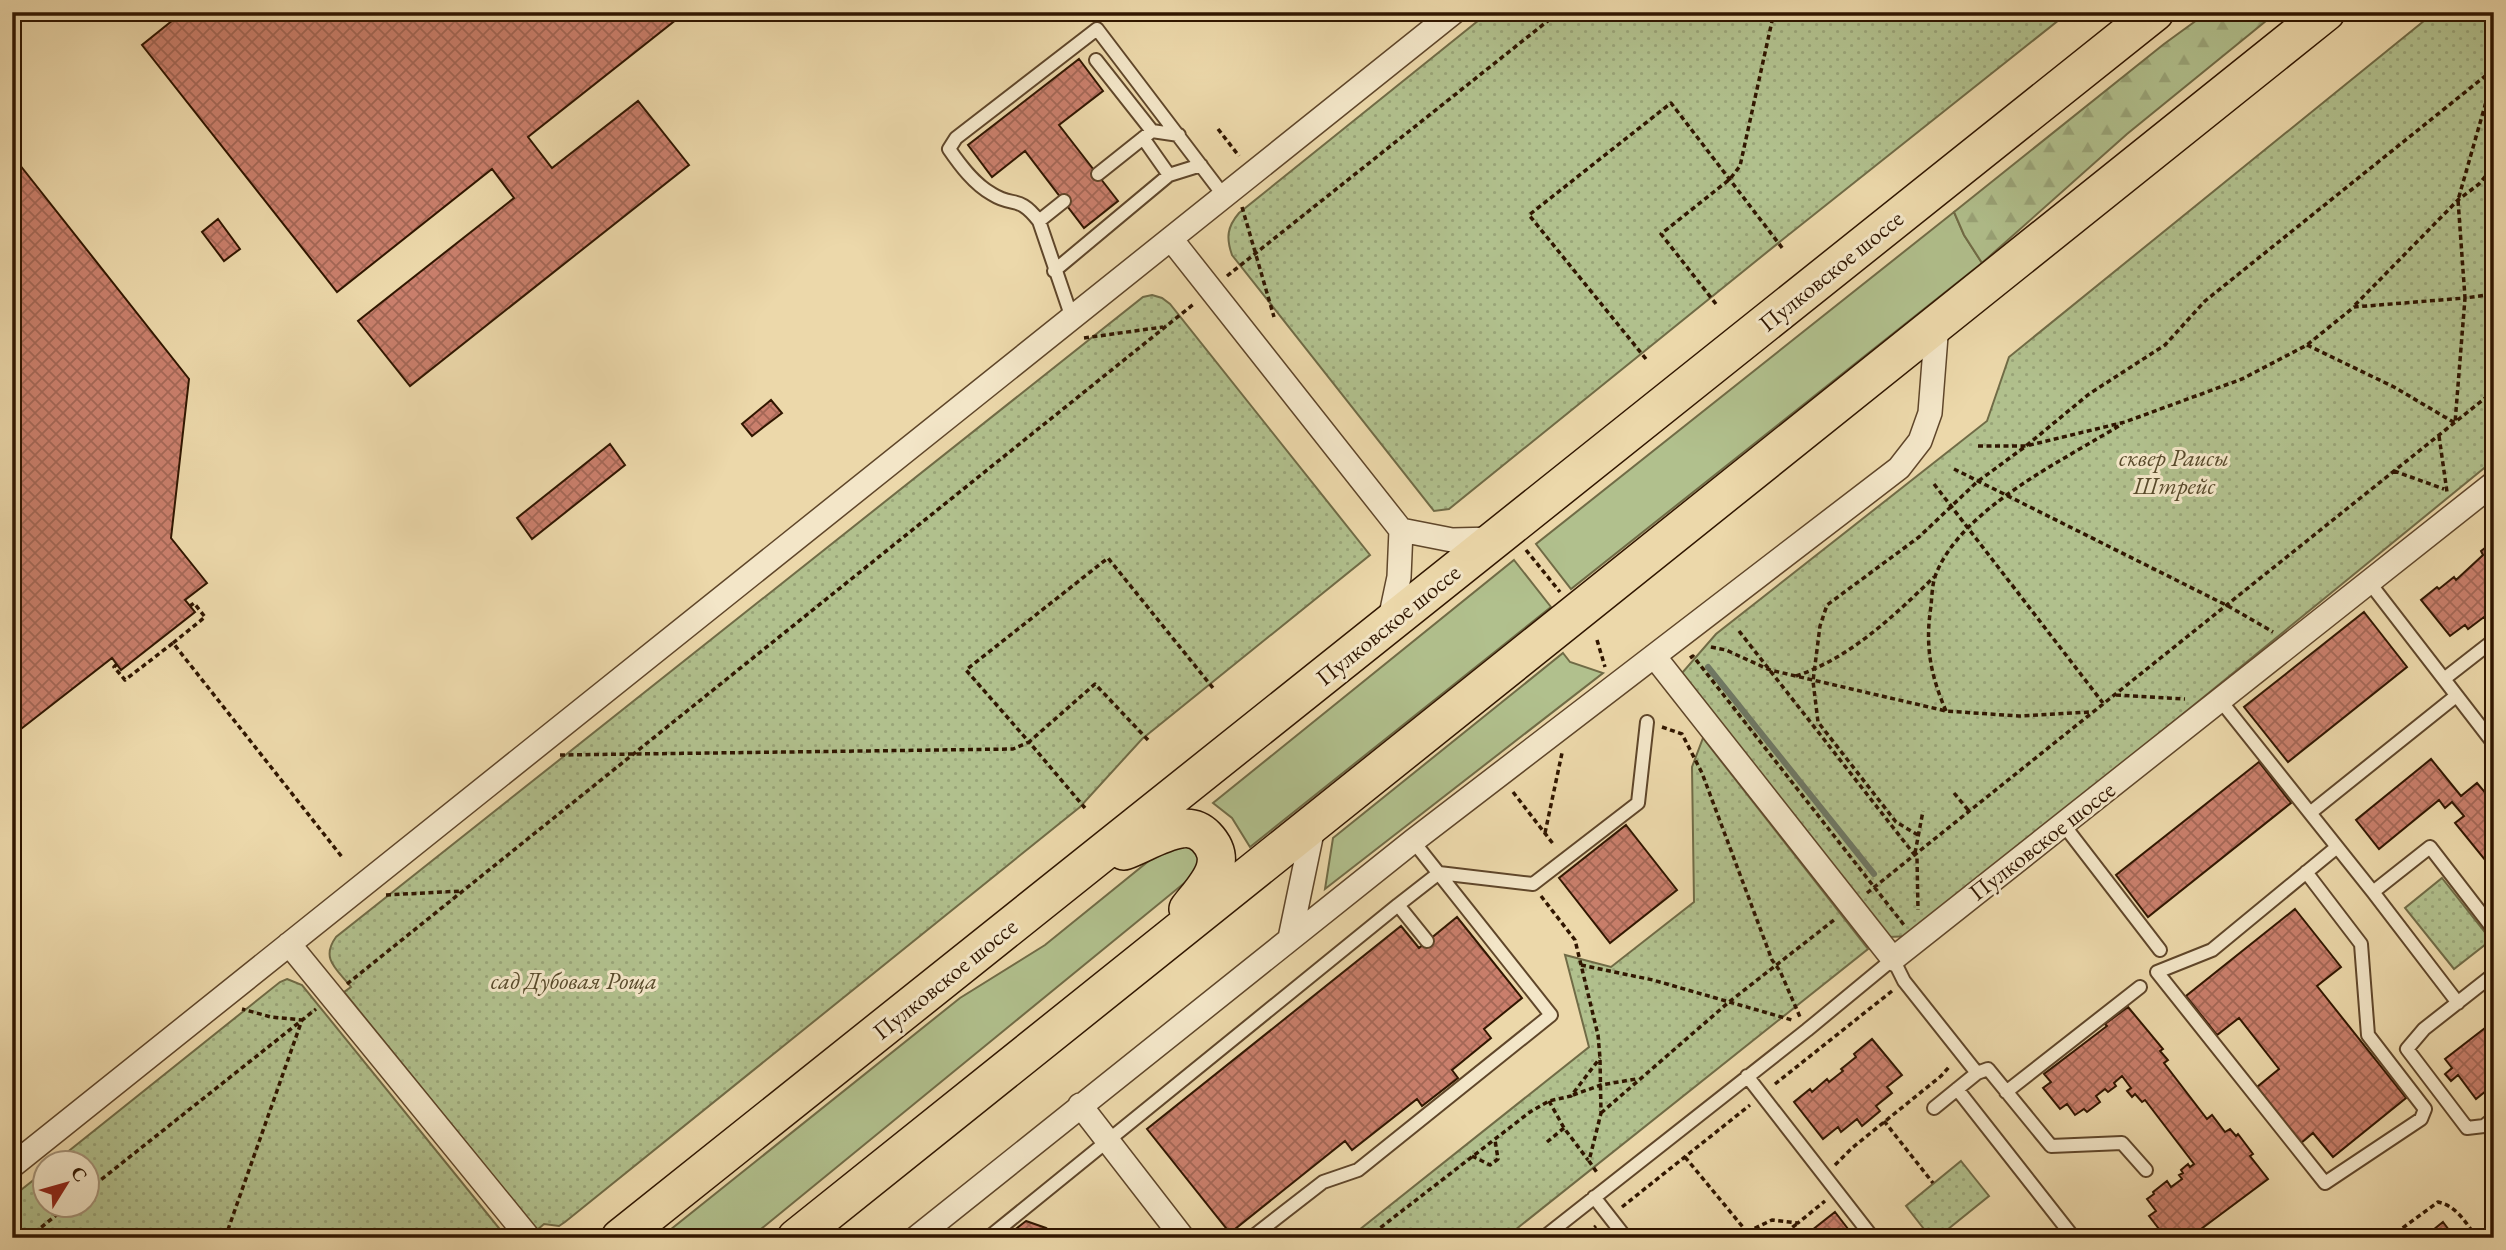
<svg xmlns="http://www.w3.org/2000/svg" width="2506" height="1250" viewBox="0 0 2506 1250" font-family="'EB Garamond',serif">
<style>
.green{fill:#b1c08d;stroke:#706b46;stroke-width:2}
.forest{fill:url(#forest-firs);stroke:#706b46;stroke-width:2}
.park{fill:url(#park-dots);stroke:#706b46;stroke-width:2}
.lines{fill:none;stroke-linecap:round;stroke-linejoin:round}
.stream{stroke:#6f7864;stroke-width:6}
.building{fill:url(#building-cross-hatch);stroke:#301600;stroke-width:2}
.lane-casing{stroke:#5f462a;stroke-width:16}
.street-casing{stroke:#5f462a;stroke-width:26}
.primary-casing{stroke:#301600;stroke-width:40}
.path{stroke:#301600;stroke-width:3.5;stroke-dasharray:5 3.5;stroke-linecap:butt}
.lane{stroke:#f3e6c8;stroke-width:12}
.street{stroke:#f3e6c8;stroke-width:23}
.primary{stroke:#ecd8aa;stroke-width:37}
.labels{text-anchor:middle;stroke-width:6;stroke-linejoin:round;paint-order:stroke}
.street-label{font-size:24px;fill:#301600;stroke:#f3e6c8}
.park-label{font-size:24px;font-style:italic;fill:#57492a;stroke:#f3e6c8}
</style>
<defs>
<pattern id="forest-firs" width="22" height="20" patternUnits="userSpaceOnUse" patternTransform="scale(1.75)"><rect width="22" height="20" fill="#b1c08d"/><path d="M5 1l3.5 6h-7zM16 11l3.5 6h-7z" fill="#99a478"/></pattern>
<pattern id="park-dots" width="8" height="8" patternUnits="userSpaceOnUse" patternTransform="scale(1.75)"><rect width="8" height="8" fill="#b1c08d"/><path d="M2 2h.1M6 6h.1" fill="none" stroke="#99a478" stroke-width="1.8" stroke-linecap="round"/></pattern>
<pattern id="building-cross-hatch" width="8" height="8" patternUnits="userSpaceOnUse" patternTransform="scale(1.75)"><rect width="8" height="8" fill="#ca7f6c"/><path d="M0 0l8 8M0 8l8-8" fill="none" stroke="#a46756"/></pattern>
</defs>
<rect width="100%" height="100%" fill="#ecd8aa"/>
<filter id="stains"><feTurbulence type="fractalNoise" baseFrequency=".00286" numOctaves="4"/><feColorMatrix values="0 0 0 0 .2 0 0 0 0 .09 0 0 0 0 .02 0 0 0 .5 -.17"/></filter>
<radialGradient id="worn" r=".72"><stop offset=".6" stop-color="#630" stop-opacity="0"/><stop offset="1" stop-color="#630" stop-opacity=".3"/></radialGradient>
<path class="green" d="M1954 212 1964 235 1982 263 1571 589 1536 544Z
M1514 560 1551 607 1250 847 1232 818 1213 803Z
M1563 653 1570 662 1603 673 1325 889 1333 838Z
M1183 843 1196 852 1199 859 1193 876 750 1238H660L960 998 1045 945 1166 847Z"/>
<path class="forest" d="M2208 12H2277L2127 134 1982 263 1964 235 1954 212 2164 44Z"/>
<path class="park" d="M1489 12H2069L1782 240 1449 509 1434 511 1232 255C1226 238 1227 227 1239 213Z
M2435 12H2494V460L1911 936 1889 937 1682 673 1716 634 1987 421 2009 357Z
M1152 295 1162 298 1170 304 1370 555 1142 739 1080 807 565 1222 559 1226 544 1224 537 1230 344 992 351 987C337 969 320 959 336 937L1143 297Z
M1703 738 1868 949 1505 1238H1349L1589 1047 1565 955 1611 967 1694 902 1692 767Z
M2442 878 2491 940 2454 969 2405 908Z
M287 979 302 985 507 1238H12V1197L45 1171 46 1204H88V1162H55L280 982Z
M1961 1161 1989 1196 1937 1238H1931L1906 1206Z"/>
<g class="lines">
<path class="stream" d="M1708 667 1874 874"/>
</g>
<path class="building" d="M183 12H672L677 19 528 137 552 168 638 101 689 165 410 386 358 321 514 198 492 169 337 292 142 45Z
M1079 59 1103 91 1059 125 1118 201 1084 228 1025 151 992 177 968 145Z
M12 155 189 379 171 538 207 583 185 600 195 612 121 670 112 658 12 736Z
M218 219 240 249 224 261 202 232Z
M771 400 782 413 752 436 742 424Z
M610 444 625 465 532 539 517 518Z
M2494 541V620L2489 623 2484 617 2468 629 2465 625 2450 636 2421 600 2437 587 2439 589 2454 577 2456 580 2483 555 2481 551Z
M2364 612 2407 667 2288 762 2244 707Z
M2431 759 2461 796 2477 783 2494 803V871L2455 823 2464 816 2452 802 2445 808 2439 800 2379 849 2356 820Z
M2259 762 2291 803 2148 917 2116 875Z
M1626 825 1677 890 1610 943 1559 878Z
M2295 909 2341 967 2317 986 2406 1098 2333 1157 2313 1133 2301 1143 2257 1087 2279 1069 2239 1018 2217 1035 2186 996Z
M1457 917 1522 998 1484 1029 1491 1038 1452 1070 1458 1078 1422 1106 1417 1099 1352 1150 1345 1141 1230 1233 1147 1129 1401 926 1419 948Z
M2128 1007 2163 1049 2160 1051 2168 1060 2164 1063 2207 1119 2212 1115 2225 1132 2230 1129 2236 1136 2238 1134 2253 1154 2250 1156 2268 1179 2189 1238H2176L2174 1235 2166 1238 2149 1216 2156 1211 2147 1199 2154 1194 2153 1192 2167 1181 2171 1187 2182 1179 2179 1175 2183 1173 2181 1170 2188 1164 2190 1167 2194 1164 2145 1100 2142 1102 2135 1094 2132 1097 2127 1091 2131 1088 2122 1076 2114 1083 2116 1086 2108 1092 2105 1089 2096 1096 2100 1102 2087 1112 2084 1109 2075 1115 2067 1104 2060 1109 2043 1088 2051 1082 2044 1074 2107 1026 2105 1024Z
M2494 1021V1078L2489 1082 2492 1086 2476 1099 2458 1075 2451 1081 2445 1074 2452 1068 2445 1059Z
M1872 1039 1902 1075 1887 1087 1892 1093 1876 1106 1880 1111 1862 1126 1857 1119 1841 1132 1838 1127 1823 1139 1794 1102 1810 1089 1812 1092 1827 1079 1829 1082 1843 1071 1841 1069 1856 1057 1854 1054Z
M1835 1212 1855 1238H1802Z
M1026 1221 1046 1228 1059 1238H1004Z
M2443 1222 2455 1238H2423Z"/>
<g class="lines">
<g class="lane-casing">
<path id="lane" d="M1096 60 1152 131
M1143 138 1169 175
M1098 174 1152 131 1179 135
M1064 201 1039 221 1072 318
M1039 221C1018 194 1014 208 992 194 974 184 960 165 949 149L956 138 1097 29 1224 196
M1054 271 1169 175 1201 165
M2369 582 2494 744
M2444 679 2494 640
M2220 700 2373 892 2458 1003
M2310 813 2456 696
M2063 824 2160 950
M2306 872 2361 944 2368 1035 2425 1109 2421 1119 2325 1183 2157 972 2212 950 2337 847
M2373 892 2430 847 2494 930
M1427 941 1398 905 1439 873 1533 884 1638 803 1647 722
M2494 974 2424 1029 2407 1049 2467 1128 2484 1126 2494 1118
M1977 1073 1988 1069 2051 1146 2122 1143 2146 1170
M1747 1076 1873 1238
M1957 1089 2074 1238
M2006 1092 2140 987
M1594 1197 1626 1238
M988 1238 1398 905
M1251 1238 1323 1182 1358 1170 1551 1015 1413 841
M1543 1238 1807 1030 1893 959 1904 981 1977 1073 1934 1108"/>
</g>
<g class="street-casing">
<path id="street" d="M1171 239 1401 530 1399 577 1389 624
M1401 530 1452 540 1495 539
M1654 656 1893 959 2494 483
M1290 938 1314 823
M289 944 529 1238
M1080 1105 1183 1238
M12 1166 1454 12
M916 1238 1413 841 1899 468 1920 441 1930 413 1937 323"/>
</g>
<g class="primary-casing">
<path id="primary" d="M1124 851C1143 844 1161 832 1181 829 1191 827 1199 830 1206 837 1231 863 1205 887 1188 909
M620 1238 2155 12
M796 1238 2326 12"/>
</g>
<path class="path" d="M1082 21V12
M1218 129 1239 156
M1242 207 1274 317
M1227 276 1559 12
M1716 304 1661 234 1730 179 1740 166 1774 12
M2355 305 2458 200 2479 184 2494 166
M1084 338 1163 327
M2307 345 2394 387 2455 423 2465 298 2494 294
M1646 359 1529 215 1671 103 1783 249
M2439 436 2447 492
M1978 446H2026L2125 422 2242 379 2307 345 2354 307 2465 298 2458 200 2494 74
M1954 469 2228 606 2273 632
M2394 471 2444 489
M1934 484 2103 703
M1526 550 1560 592
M1739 631 1917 858 1918 910
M1597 640 1605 667
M173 643 205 617 194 603 190 606
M1711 647 1726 650 1770 670 1946 711 2019 716 2091 712
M1690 658 1693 656 1904 925
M117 664 114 667 125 680 173 643 342 857
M1796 676C1850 658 1894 616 1934 577
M2116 695 2185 699
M1946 711C1930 674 1925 645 1931 606 1932 596 1932 584 1936 574 1962 508 2064 460 2122 424
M1662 727 1682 734 1702 773 1772 960 1780 971 1800 1017
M1148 740 1095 684 1029 742 966 670 1108 558 1213 688
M560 755 1013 749 1029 742 1085 808
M1513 792 1554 845
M1954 793 1969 811
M1545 833 1562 753
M1918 835 1896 822 1818 722 1813 681 1820 626 1827 605 1919 537 1977 482 2026 446 2089 394 2165 345 2205 301 2494 69
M1915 853 1923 811
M1867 893 2494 391
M386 895 462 891
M1541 896 1575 940 1598 1035 1600 1058 1601 1113 1589 1161 1598 1174
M1581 965 1653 980 1792 1020
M347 984 1195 303
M1775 1084 1892 991
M1573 1095 1601 1085 1636 1079
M1549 1101 1564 1128 1588 1160
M1601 1113 1729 1002 1834 920
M1884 1121 1933 1183
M1547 1142 1564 1128
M1472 1156 1490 1165 1498 1159 1495 1140
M1685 1157 1747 1232 1741 1238
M1835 1165 1852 1148 1941 1076 1949 1067V1065
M88 1190 316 1009
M1622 1207 1750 1105
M1747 1232 1772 1220 1798 1223 1825 1201
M1944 1232 1945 1238
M28 1238 70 1204
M225 1238 302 1020 271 1017 242 1009
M1367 1238 1530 1112 1549 1101 1571 1096 1600 1058
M1581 1238 1596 1226
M1779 1238 1798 1223
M2389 1238 2438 1202C2457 1206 2466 1223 2477 1238"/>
<use href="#lane" class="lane"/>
<use href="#street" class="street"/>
<use href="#primary" class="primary"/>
</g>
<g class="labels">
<g class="street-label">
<text transform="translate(1831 271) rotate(-39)" y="8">Пулковское шоссе</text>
<text transform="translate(1388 625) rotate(-39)" y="8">Пулковское шоссе</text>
<text transform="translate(2042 841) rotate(-38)" y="8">Пулковское шоссе</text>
<text transform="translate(945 979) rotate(-39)" y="8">Пулковское шоссе</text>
</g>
<g class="park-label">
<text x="2174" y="466">сквер Раисы<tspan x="2174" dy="28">Штрейс</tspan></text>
<text x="574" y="989">сад Дубовая Роща</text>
</g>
</g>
<rect width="2506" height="1250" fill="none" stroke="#ecd8aa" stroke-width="42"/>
<rect x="14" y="14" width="2478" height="1222" fill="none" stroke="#301600" stroke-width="3.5"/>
<rect x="21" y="21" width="2464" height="1208" fill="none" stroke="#301600" stroke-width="2"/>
<g transform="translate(66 1184) rotate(53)"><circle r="33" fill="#f3e6c8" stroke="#a59378" stroke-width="2"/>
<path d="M0-5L12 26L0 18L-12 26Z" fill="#8f2418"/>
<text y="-10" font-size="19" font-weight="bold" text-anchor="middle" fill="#301600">С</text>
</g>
<rect width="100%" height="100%" filter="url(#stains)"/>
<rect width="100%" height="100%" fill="url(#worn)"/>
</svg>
